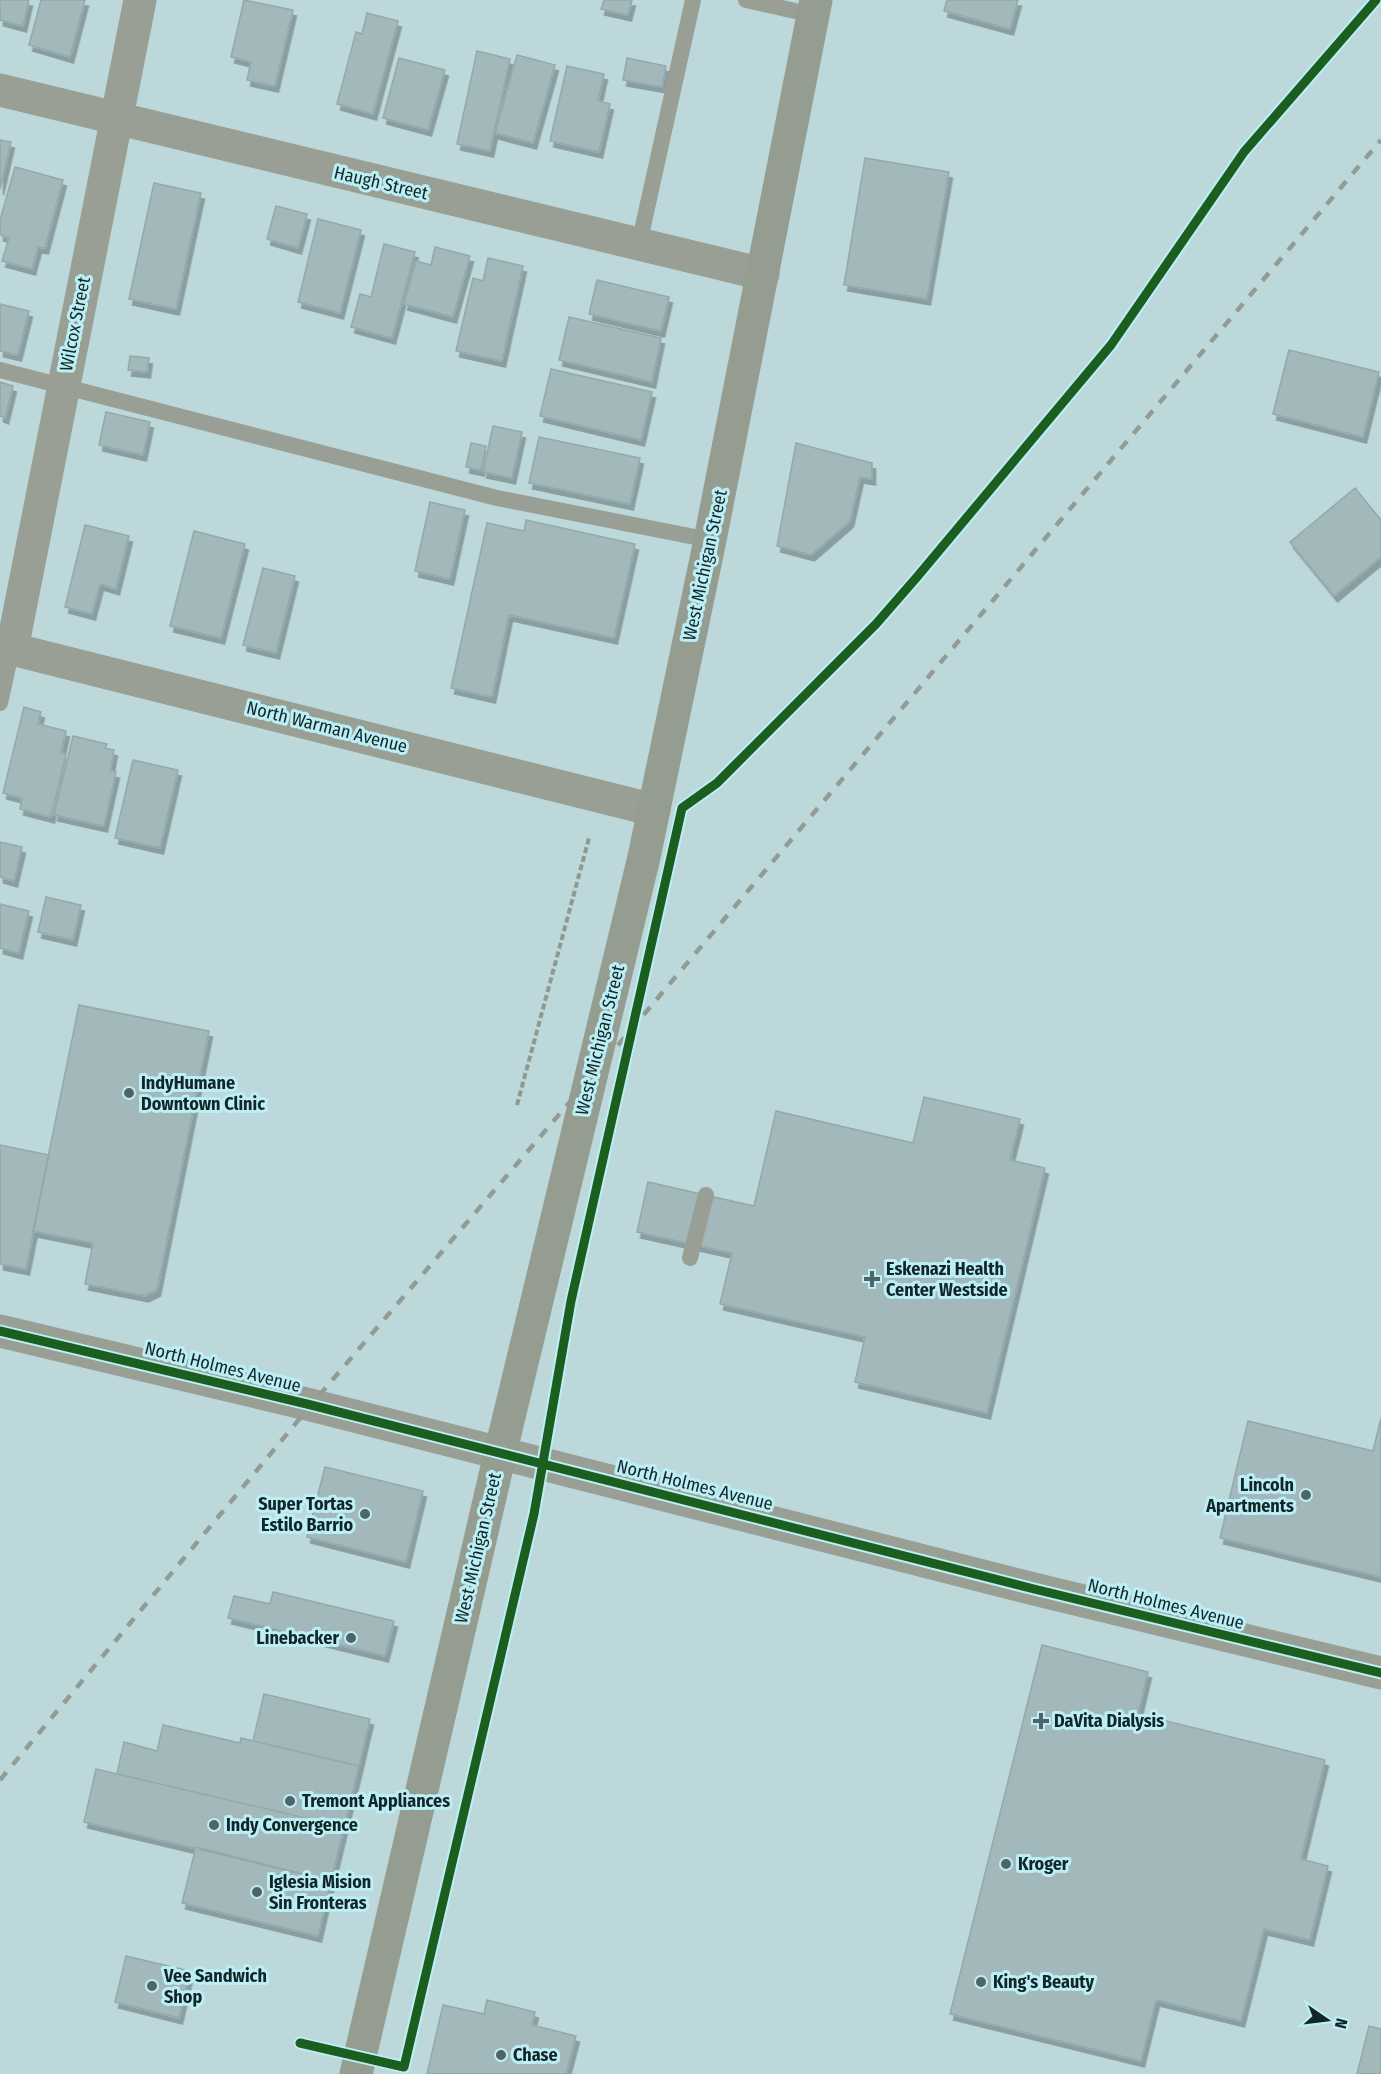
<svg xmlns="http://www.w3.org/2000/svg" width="1381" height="2074" viewBox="0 0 1381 2074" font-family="'Fira Sans Condensed',sans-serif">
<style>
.building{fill:#a2b8bb;stroke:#93a9ab;stroke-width:1.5;filter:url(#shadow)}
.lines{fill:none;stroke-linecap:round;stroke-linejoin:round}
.path{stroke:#919890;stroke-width:4;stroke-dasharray:6 3;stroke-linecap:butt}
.service{stroke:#999f94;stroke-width:16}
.minor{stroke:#999f94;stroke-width:33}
.tertiary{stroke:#999f94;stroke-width:33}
.secondary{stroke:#959c90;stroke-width:33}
.rail{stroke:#929c95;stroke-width:4.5;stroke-dasharray:10 10;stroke-linecap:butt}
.cycleway-casing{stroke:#bceff5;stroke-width:13}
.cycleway{stroke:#1b5e20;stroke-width:9}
.poi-dot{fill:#4e6467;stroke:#bceff5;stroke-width:2}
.labels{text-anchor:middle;stroke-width:6;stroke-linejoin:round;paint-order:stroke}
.street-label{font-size:18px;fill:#122628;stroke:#bceff5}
.poi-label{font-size:18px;font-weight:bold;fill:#122628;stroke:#bceff5;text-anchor:start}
</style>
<defs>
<filter id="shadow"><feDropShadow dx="3.5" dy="6" stdDeviation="0" flood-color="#0004"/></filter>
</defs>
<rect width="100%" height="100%" fill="#bcd8db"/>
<path class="building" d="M0 0H29L23 26 0 20Z
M41 0H85L70 57 29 45Z
M244 0 293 10 275 86 247 80 251 62 231 57Z
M604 0H632L628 15 601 9Z
M947 0H1018L1010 29 944 11Z
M367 13 398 21 373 114 337 104 356 32 362 34Z
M477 51 510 59 490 151 457 144Z
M517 55 555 65 533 143 495 133Z
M399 58 445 70 428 130 383 118Z
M627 58 666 66 662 87 623 80Z
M567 66 604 74 598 101 610 104 599 152 550 141Z
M0 140 11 142 0 189Z
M865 158 949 172 927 299 844 285Z
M15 167 63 180 45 248 38 247 32 269 2 261 9 238 0 235V220Z
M154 183 201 193 176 309 129 299Z
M276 206 307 214 298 248 267 239Z
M318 219 361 230 340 313 298 302Z
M384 244 415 252 392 338 351 327 360 294 371 297Z
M435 247 470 256 453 317 404 304 416 261 431 265Z
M488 258 523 266 502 361 456 351 473 278 483 281Z
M597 280 669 297 661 331 589 314Z
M0 304 29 311 18 355 0 351Z
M569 317 661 338 652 382 559 360Z
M1289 350 1379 372 1363 437 1273 414Z
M130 356 149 358 147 372 128 370Z
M551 369 652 392 641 440 540 416Z
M0 382 13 386 5 418 0 416Z
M106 412 150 422 143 455 99 445Z
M493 426 522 432 512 478 483 472Z
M539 437 640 458 630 504 529 483Z
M471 443 486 446 481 470 466 467Z
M796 443 872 463V479L860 477 850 521 811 555 777 546Z
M1355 488 1381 520V557L1334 596 1290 542Z
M430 502 465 510 450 579 415 571Z
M526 520 635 544 614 638 509 615 492 697 451 688 487 523 524 531Z
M85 525 129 536 116 589 100 584 92 614 65 607Z
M194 531 245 544 221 638 170 626Z
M263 568 295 576 276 653 243 645Z
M24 707 41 712 38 724 66 731 61 753 66 754 51 817 20 809 22 798 3 793Z
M73 736 107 744 105 748 114 750 110 771 116 772 104 826 54 815Z
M133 760 178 770 160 848 115 838Z
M0 842 22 847 14 881 0 877Z
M46 897 81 905 73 940 38 932Z
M0 904 29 911 19 953 0 948Z
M79 1005 209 1031 157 1290 145 1296 85 1284 93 1243 33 1231Z
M924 1097 1020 1119 1010 1160 1045 1168 987 1413 855 1382 865 1337 720 1304 732 1253 637 1232 648 1182 754 1206 776 1111 913 1143Z
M0 1145 49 1155 26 1269 0 1264Z
M1381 1418V1577L1220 1538 1248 1421 1373 1451Z
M325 1467 423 1491 406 1562 307 1537Z
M273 1592 394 1621 385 1656 228 1618 234 1596 270 1604Z
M1042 1645 1148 1672 1138 1714 1325 1760 1301 1859 1328 1866 1310 1940 1264 1929 1241 2021 1156 2000 1141 2061 950 2014Z
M264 1694 370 1719 359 1766 253 1741Z
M163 1725 240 1743 241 1738 359 1766 344 1827 117 1774 124 1742 157 1751Z
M96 1769 344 1827 331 1881 84 1822Z
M196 1847 331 1881 318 1936 182 1903Z
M126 1956 190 1971 179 2018 115 2002Z
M487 2000 535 2012 532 2025 576 2036 566 2074H427L443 2005 484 2014Z
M1369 2026 1381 2029V2074H1357Z"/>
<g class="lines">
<path class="path" d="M517 1105 589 838"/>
<path class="service" d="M746 0 813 15
M639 244 693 0
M0 370 497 498 710 540
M0 703 12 649
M690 1258 706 1195"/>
<path class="minor" d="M0 90 763 274
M12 649 140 0
M0 1331 311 1405 1034 1589 1381 1673"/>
<path class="tertiary" d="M0 646 654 810"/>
<path class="secondary" d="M356 2074 500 1454 644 857 710 540 816 0"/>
<path class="rail" d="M0 1780 311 1405 592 1076 1381 140"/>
<g class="cycleway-casing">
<path id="cycleway" d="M0 1331 311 1405 1034 1589 1381 1673
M300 2043 404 2067 534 1514 571 1301 682 808 717 783 876 624 917 577 1111 345 1244 152 1376 0"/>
</g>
<use href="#cycleway" class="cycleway"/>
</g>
<g class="poi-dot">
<circle cx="129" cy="1093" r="6"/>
<path d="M869 1270h6v6h6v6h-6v6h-6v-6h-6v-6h6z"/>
<circle cx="1306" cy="1495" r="6"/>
<circle cx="365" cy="1514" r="6"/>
<circle cx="351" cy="1638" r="6"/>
<path d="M1038 1712h6v6h6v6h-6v6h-6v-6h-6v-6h6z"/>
<circle cx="290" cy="1801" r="6"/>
<circle cx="214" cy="1825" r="6"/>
<circle cx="1006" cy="1864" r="6"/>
<circle cx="257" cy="1892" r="6"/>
<circle cx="981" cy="1982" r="6"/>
<circle cx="152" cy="1986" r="6"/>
<circle cx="501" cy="2055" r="6"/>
</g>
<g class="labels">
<g class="street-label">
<text transform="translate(381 183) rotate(13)" y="6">Haugh Street</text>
<text transform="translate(75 324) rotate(-79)" y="6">Wilcox Street</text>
<text transform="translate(705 565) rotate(-78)" y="6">West Michigan Street</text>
<text transform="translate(327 727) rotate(14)" y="6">North Warman Avenue</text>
<text transform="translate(600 1040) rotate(-76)" y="6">West Michigan Street</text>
<text transform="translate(223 1367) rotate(14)" y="6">North Holmes Avenue</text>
<text transform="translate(695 1485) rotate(14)" y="6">North Holmes Avenue</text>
<text transform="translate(478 1548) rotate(-77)" y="6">West Michigan Street</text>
<text transform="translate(1166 1604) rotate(14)" y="6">North Holmes Avenue</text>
</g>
<g class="poi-label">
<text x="141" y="1089">IndyHumane<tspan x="141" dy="21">Downtown Clinic</tspan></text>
<text x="886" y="1275">Eskenazi Health<tspan x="886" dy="21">Center Westside</tspan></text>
<text x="1294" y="1491" text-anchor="end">Lincoln<tspan x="1294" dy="21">Apartments</tspan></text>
<text x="353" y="1510" text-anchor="end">Super Tortas<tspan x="353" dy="21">Estilo Barrio</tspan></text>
<text x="339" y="1644" text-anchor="end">Linebacker</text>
<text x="1054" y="1727">DaVita Dialysis</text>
<text x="302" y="1807">Tremont Appliances</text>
<text x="226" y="1831">Indy Convergence</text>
<text x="1018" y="1870">Kroger</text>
<text x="269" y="1888">Iglesia Mision<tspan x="269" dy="21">Sin Fronteras</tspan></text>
<text x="164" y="1982">Vee Sandwich<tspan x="164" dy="21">Shop</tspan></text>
<text x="993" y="1988">King's Beauty</text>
<text x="513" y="2061">Chase</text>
</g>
</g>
<g transform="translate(1327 2020) rotate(104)" stroke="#bceff5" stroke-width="4.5" paint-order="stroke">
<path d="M0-4.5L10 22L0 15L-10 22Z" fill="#122628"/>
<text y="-9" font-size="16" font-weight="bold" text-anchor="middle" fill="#122628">N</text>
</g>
</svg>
